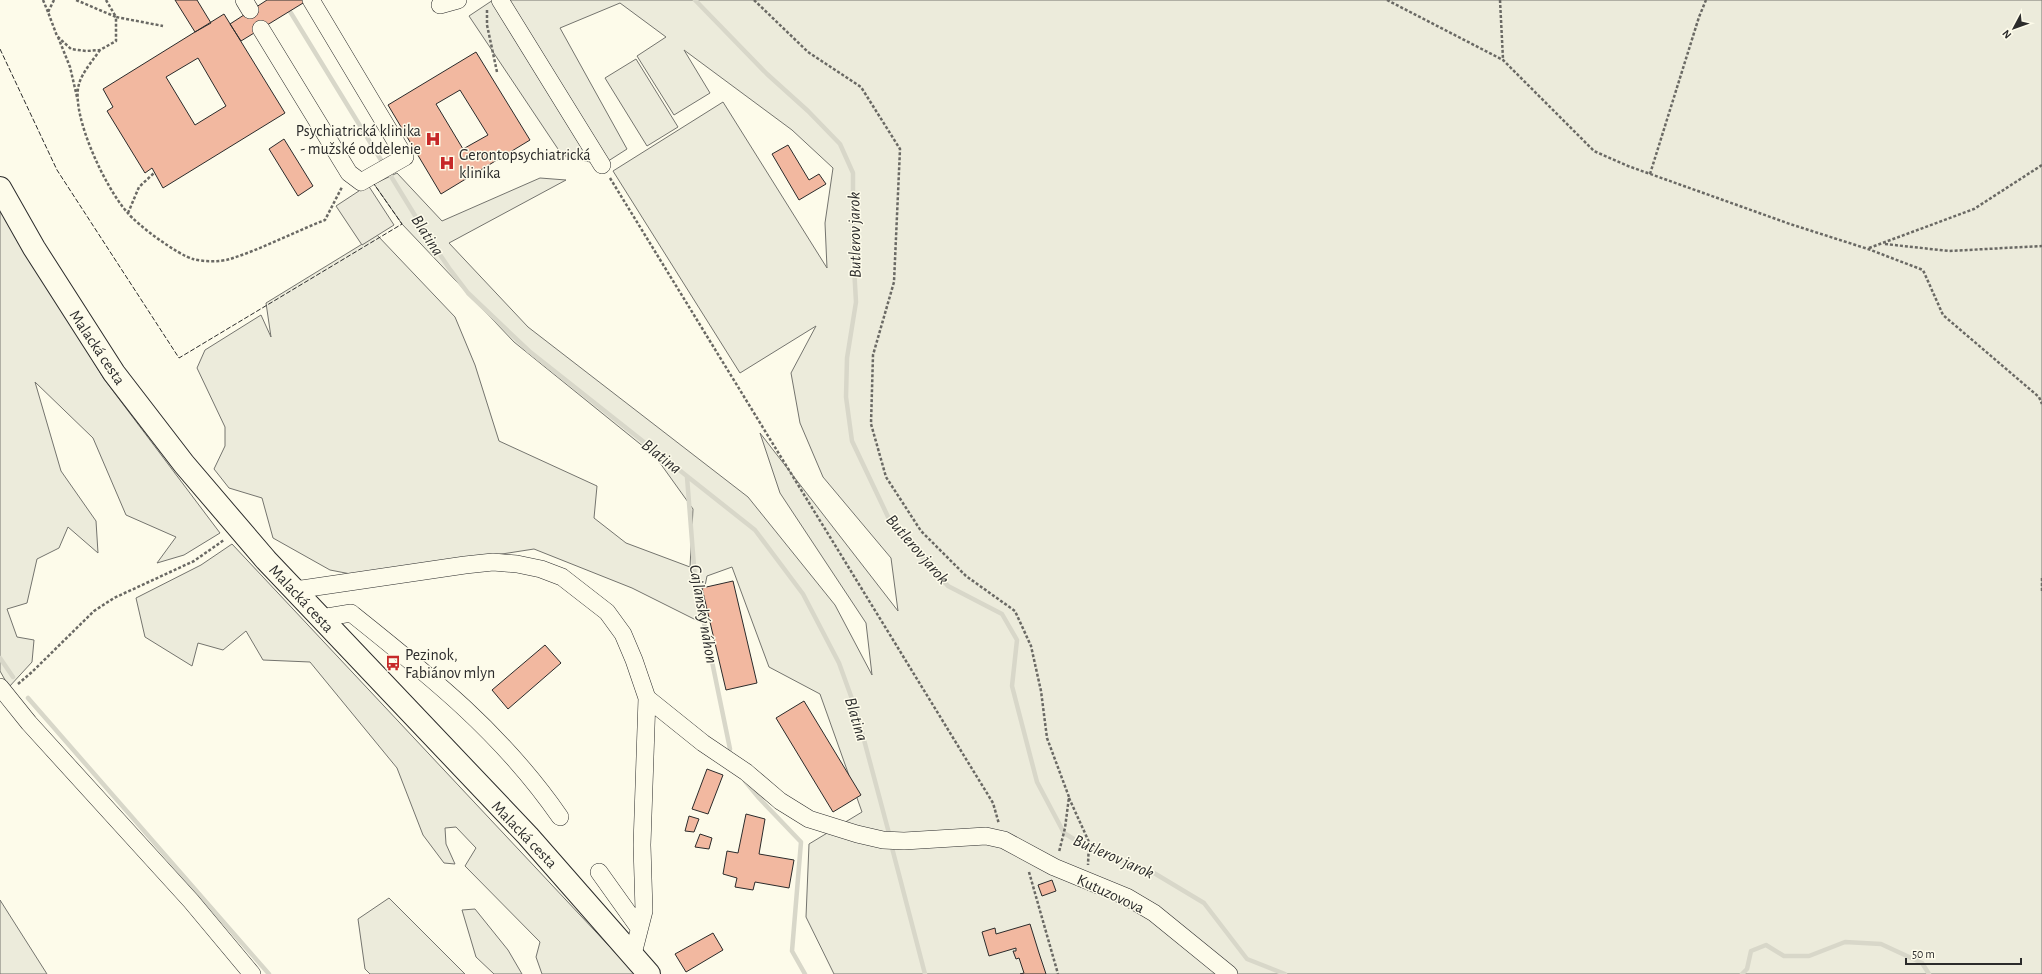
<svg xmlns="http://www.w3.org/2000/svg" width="2042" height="974" viewBox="0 0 2042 974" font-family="'Alegreya Sans',sans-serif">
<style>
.green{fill:#ecebdb;stroke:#74746e}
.parking{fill:#eceadb;stroke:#74746e}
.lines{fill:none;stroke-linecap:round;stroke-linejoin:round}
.stream{stroke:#d8d7c9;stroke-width:4.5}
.building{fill:#f2b8a0;stroke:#2b2b2b;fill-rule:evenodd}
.minor-casing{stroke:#2b2b2b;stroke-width:18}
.major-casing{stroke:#2b2b2b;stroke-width:24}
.path{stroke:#6a6964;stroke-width:2.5;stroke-dasharray:3 2;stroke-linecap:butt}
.minor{stroke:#fdfbea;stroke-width:17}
.major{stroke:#fdfbea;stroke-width:22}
.fence{stroke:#2b2b2b;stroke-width:1;stroke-dasharray:5 2;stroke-linecap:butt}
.labels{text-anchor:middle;stroke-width:3;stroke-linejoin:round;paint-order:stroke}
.poi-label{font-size:16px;fill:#2b2b2b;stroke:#fdfbea;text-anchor:start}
.street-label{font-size:16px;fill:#2b2b2b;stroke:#fdfbea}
.water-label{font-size:17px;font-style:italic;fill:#2b2b2b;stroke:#fdfbea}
</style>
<rect width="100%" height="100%" fill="#fdfbea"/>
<path class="green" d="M493 0H2042V974H834L806 917 809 844 862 812 820 694 769 667 732 567 707 576 698 621 632 588 534 549 361 576 330 570 273 538 262 498 229 488 214 469 225 446V427L197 368 205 350 261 315 271 337 266 303 377 235 455 317 475 365 499 441 597 486 594 518 626 543 690 567 693 509 655 456 514 342 402 224 374 184 397 173 442 221 540 178 566 180 449 243 528 327 748 497 835 605 872 675 866 623 780 493 760 433 898 611 891 558 823 477 800 423 791 373 816 326 740 373 613 171 723 102 827 268 825 223 833 168 792 130 684 50 710 93 674 115 637 56 666 37 620 3 560 28 627 149 602 165 562 155 469 16Z
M636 59 678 127 647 146 605 78Z
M0 207 104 379 220 533 184 555 157 563 176 537 126 515 93 438 35 382 61 471 96 521 98 553 68 527 59 548 37 559 27 603 7 609 17 637 34 640 32 662 9 687 0 671Z
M232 544 626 964 634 974H542L536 957 540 942 465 866 476 848 456 827 445 828 446 844 455 864 444 863 423 835 397 768 310 662 263 660 246 631 223 650 198 643 192 666 145 637 136 598 201 565Z
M389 898 465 974H370L365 969 358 919Z
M0 900 47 974H0Z
M475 909 508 950 522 974H494L476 957 462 910Z"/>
<path class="parking" d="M368 185 394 225 362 245 336 206Z"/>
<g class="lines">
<path class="stream" d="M283 0 430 240 449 268 468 293 529 351 755 530 803 594 839 663 856 710 890 837
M695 0 767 74 808 111 840 144 853 173V249L856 302 847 358 846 397 852 441 890 521 948 586 1002 614 1017 640 1012 686 1037 782 1064 833 1085 846 1154 873 1204 903 1247 959 1285 974
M687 477 695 579 730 749
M0 658 13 677
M28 698 269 974
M745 781 759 798 801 842 792 951 805 974
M891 844 925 974
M1742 974 1747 969 1751 951 1766 945 1784 956H1809L1845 942 1881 944 1922 963 1929 974"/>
</g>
<path class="building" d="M175 0H197L211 23 195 32Z
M267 0H308L241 41 230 24Z
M224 14 285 113 163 188 152 168 145 173 107 111 113 107 103 89ZM198 58 226 106 195 125 166 77Z
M476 52 530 140 441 194 388 105ZM460 90 488 135 463 149 436 104Z
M284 139 313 186 298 196 269 149Z
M788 145 809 180 819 174 826 184 799 200 772 154Z
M733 581 757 683 726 690 702 588Z
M545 645 561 663 508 709 492 690Z
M804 701 861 795 833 812 776 718Z
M707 769 723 775 708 814 692 809Z
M746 814 765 819 759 854 794 860 789 888 755 882 753 890 735 887 737 878 723 874 727 851 738 853Z
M689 816 699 819 694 832 685 831Z
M700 834 712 838 709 849 695 847Z
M1052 880 1056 891 1042 896 1038 885Z
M1030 924 1039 953 1046 974H1020L1024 973 1019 958 1016 959 1013 951H1016V948L989 956 982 932 995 928 996 934Z
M713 933 723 950 686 972 675 954Z"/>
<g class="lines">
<g class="minor-casing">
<path id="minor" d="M244 0 250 10
M500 0 602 165
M440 5 458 0
M261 29 349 173 361 182 405 157 311 0
M295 590 465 565 493 562 517 564 541 569 562 577 607 612 623 634 634 660 647 698 642 845 644 911 633 954
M321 618 351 613C430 676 502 733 560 817
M0 687 29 723 191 901 252 974
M647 698 703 743 746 772 780 801 809 819 857 834 883 840 904 841 986 836 1004 840 1054 867 1127 897 1154 913 1229 974
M599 872 639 928"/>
</g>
<g class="major-casing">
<path id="major" d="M0 188 34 248 114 373 184 464 266 560 528 836 649 974"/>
</g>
<path class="path" d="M43 0 48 12
M54 0 48 12 57 36 71 49 86 51 100 50 116 41V17L76 0
M106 0 116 17 163 26
M754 0 808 52 861 87 900 149 894 282 873 355 871 424 886 477 921 531 966 576 1015 611 1031 646 1041 691 1047 738 1069 797 1065 828 1059 852
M1387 0 1503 60 1594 151 1628 166 1790 224 1868 249 1923 270 1943 315 2039 397 2042 404
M1500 0 1503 59
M487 10V25L497 72
M58 37 70 67 77 97
M100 50C93 60 82 73 79 84 70 114 106 189 127 212 137 225 178 255 193 259 204 262 220 262 230 259 262 249 294 232 325 220L342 187
M1650 174 1699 17 1706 0
M610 178 993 803 999 824
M128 213 139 187 154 173
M1885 244 1949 251 2042 246
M1869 248 1974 209 2042 165
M2042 578V593
M18 684 32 672 94 611 114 598 194 561 224 540
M1069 798 1089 842 1088 865
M1029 872 1058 974"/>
<use href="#minor" class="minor"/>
<use href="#major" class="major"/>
<path class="fence" d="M0 49 57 170 179 358 402 224 374 184"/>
</g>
<defs>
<g id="hospital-bare" transform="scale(1.2)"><path d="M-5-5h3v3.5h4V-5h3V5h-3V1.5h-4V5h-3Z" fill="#c62828" stroke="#fdfbea" stroke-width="2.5" paint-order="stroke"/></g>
<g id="bus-bare" transform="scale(1.2)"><path d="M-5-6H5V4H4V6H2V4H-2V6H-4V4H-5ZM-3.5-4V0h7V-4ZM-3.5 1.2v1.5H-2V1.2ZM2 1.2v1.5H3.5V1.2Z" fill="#c62828" stroke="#fdfbea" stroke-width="2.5" paint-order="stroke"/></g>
</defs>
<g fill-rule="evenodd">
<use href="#hospital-bare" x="433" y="139"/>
<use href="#hospital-bare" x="447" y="163"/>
<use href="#bus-bare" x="393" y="663"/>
</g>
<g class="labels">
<g class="poi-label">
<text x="421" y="136" text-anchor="end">Psychiatrická klinika<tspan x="421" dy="18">- mužské oddelenie</tspan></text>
<text x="459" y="160">Gerontopsychiatrická<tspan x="459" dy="18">klinika</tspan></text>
<text x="405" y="660">Pezinok,<tspan x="405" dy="18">Fabiánov mlyn</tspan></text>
</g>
<g class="street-label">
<text transform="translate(98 347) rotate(56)" y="6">Malacká cesta</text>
<text transform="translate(302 598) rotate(47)" y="6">Malacká cesta</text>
<text transform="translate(525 834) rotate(46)" y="6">Malacká cesta</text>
<text transform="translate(1111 893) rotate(25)" y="6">Kutuzovova</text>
</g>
<g class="water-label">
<text transform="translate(428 235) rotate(57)" y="6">Blatina</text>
<text transform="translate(854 235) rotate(-91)" y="6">Butlerov jarok</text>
<text transform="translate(662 456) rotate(38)" y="6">Blatina</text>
<text transform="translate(918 549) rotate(49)" y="6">Butlerov jarok</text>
<text transform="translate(704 614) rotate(80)" y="6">Cajlanský náhon</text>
<text transform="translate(857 719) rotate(73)" y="6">Blatina</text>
<text transform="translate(1114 856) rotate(24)" y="6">Butlerov jarok</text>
</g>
</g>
<g transform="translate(2014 28) rotate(229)" stroke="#fdfbea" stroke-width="3" paint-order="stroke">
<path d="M0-3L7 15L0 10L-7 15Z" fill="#2b2b2b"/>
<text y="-6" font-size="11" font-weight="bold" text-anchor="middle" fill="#2b2b2b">N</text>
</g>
<path d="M1906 958v6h115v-6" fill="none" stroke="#2b2b2b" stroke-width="2"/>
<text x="1912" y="958" font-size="12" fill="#2b2b2b" stroke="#fdfbea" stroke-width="3" paint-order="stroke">50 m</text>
</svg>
